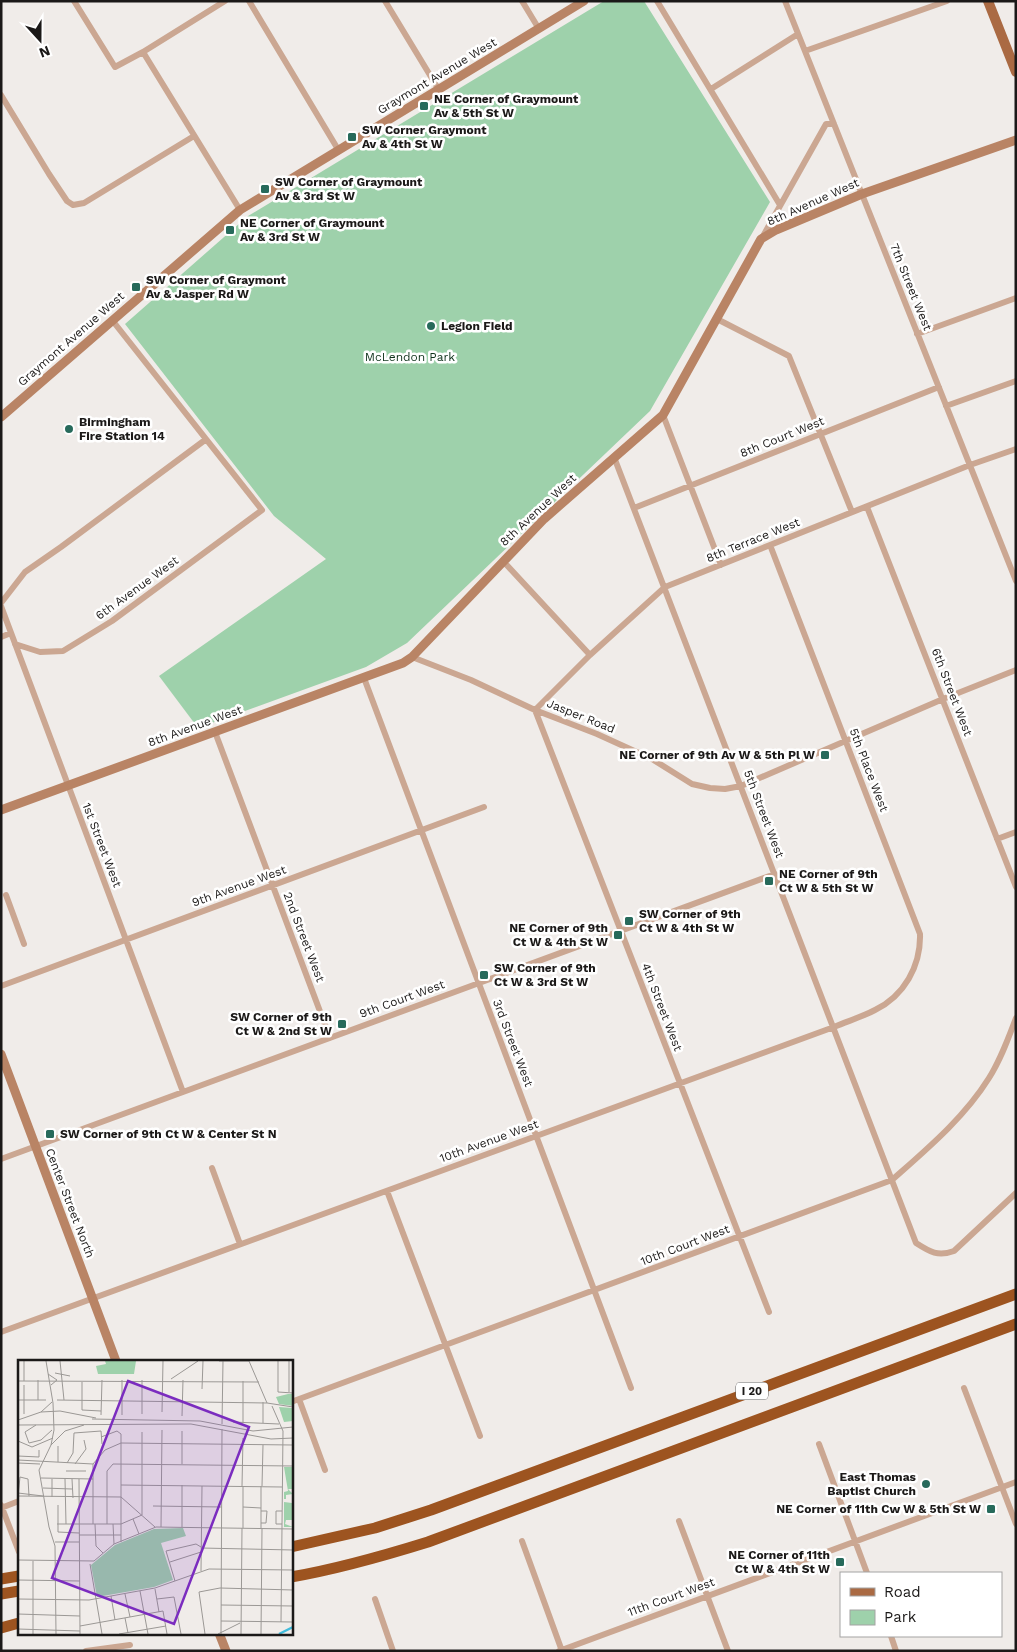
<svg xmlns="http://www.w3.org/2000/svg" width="1017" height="1652" viewBox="0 0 1017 1652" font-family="'Work Sans',sans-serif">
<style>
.green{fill:#9ed1ab}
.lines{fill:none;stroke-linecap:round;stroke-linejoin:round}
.street{stroke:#cba792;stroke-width:6}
.secondary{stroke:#b98465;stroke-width:9}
.primary{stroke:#aa6a43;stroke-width:10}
.highway{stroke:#9d5420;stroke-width:11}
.poi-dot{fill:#276a5b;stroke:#fff;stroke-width:2}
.labels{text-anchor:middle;stroke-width:5;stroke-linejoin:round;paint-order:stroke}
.shield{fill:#fff;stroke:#5f5e5d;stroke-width:1}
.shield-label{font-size:11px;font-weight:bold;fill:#1b1918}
.street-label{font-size:12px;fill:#1b1918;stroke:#fff}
.poi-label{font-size:12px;font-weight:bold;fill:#1b1918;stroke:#fff;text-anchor:start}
.park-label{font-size:12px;fill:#10331c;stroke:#fff}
.inset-river{fill:none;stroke:#40bcdc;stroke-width:2.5}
.inset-road{fill:none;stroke:#9b9895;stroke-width:1}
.view{fill:#7b2cbf;fill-opacity:0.15;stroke:#7b2cbf;stroke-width:2.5}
.inset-edge{fill:none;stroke:#1b1918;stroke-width:2.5}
</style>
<rect width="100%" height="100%" fill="#f0ece9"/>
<path class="green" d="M604 1H644L770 202 650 411 407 643 366 667 198 728 159 676 326 559 274 516 125 324 248 216Z"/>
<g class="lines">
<path class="street" d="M74 1 115 67 143 52 225 1
M249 1 339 151
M385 1 439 90
M522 1 539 29
M657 1 780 205
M785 1 1016 581
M805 51 947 1
M143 52 240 210
M711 89 798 34
M1 95 49 174 67 201 73 205 84 203 194 136
M762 238 826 124H834
M717 319 789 356 852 512
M917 334 1016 298
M946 406 1016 381
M663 415 721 565
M614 457 916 1243C930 1252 938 1257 954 1251L1016 1193
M867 507 1016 887
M634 508 939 387
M503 561 590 655
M1 603 25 572 61 547 205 440
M1 606 183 1092
M1 637 11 633
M15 644 40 652 63 651 112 621 262 510 112 320
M412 657 471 680 535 710 597 734 652 759 692 784 710 788 725 789 741 786 943 699 1016 670
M364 678 631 1388
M215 732 330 1038
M997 839 1016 832
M6 895 24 944
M1 986 484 807
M1 1159 775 874
M212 1168 240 1244
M387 1191 480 1436
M769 1312 535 710 590 655 665 587 970 465 1016 449
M1 1332 834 1027C848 1021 862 1017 875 1010 904 996 921 966 920 934L770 545
M964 1388 1016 1524
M299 1399 325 1470
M291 1402 892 1180C927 1149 964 1118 989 1078 1001 1059 1008 1039 1016 1018
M819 1444 867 1573
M1 1505 19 1552
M1 1508 19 1501
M679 1521 728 1651
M522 1541 562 1651
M375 1599 393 1651
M891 1636 896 1651
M86 1651 130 1645
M559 1651 1016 1482"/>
<path class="secondary" d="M1 417 240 210 584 1
M1 810 403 663 412 657 544 519 663 415 761 239 776 230 862 194 1016 140
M1 1054 116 1361
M219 1633 226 1651"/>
<path class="primary" d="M988 1 1016 72"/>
<path class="highway" d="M291 1547 375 1528 431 1510 1016 1294
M291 1577C338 1569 383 1556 428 1542L1016 1324
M1 1579 19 1576
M1 1594 19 1591
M1 1628 19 1623"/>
</g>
<g class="poi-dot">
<rect x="419" y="101" width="10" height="10" rx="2.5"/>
<rect x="347" y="132" width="10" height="10" rx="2.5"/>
<rect x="260" y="184" width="10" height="10" rx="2.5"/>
<rect x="225" y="225" width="10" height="10" rx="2.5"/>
<rect x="131" y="282" width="10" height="10" rx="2.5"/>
<circle cx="431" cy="326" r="5"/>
<circle cx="69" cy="429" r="5"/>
<rect x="820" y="750" width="10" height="10" rx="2.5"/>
<rect x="764" y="876" width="10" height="10" rx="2.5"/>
<rect x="624" y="916" width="10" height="10" rx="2.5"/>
<rect x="613" y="930" width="10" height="10" rx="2.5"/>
<rect x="479" y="970" width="10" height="10" rx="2.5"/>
<rect x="337" y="1019" width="10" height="10" rx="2.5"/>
<rect x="45" y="1129" width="10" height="10" rx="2.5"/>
<circle cx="926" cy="1484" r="5"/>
<rect x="986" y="1504" width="10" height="10" rx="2.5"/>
<rect x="835" y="1557" width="10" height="10" rx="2.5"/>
</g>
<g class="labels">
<rect class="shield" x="736" y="1382.5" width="32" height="17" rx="4"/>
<g class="shield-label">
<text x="752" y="1395">I 20</text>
</g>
<g class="street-label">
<text transform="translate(437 76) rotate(-31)" y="4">Graymont Avenue West</text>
<text transform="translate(813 202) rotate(-24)" y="4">8th Avenue West</text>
<text transform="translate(911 287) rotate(68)" y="4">7th Street West</text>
<text transform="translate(71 339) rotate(-41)" y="4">Graymont Avenue West</text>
<text transform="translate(782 437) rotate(-22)" y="4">8th Court West</text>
<text transform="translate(538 510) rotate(-43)" y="4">8th Avenue West</text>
<text transform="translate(753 540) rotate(-22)" y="4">8th Terrace West</text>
<text transform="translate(137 588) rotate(-36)" y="4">6th Avenue West</text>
<text transform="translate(952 692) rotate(69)" y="4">6th Street West</text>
<text transform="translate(581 716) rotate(22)" y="4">Jasper Road</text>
<text transform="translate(195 726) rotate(-20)" y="4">8th Avenue West</text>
<text transform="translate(869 770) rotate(69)" y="4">5th Place West</text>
<text transform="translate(764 814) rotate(69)" y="4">5th Street West</text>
<text transform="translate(102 845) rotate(69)" y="4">1st Street West</text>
<text transform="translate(239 886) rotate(-20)" y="4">9th Avenue West</text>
<text transform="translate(304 937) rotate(69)" y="4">2nd Street West</text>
<text transform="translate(402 999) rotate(-20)" y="4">9th Court West</text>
<text transform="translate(662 1007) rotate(69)" y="4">4th Street West</text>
<text transform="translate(513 1043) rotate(69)" y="4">3rd Street West</text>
<text transform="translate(489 1141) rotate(-20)" y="4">10th Avenue West</text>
<text transform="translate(70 1203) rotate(69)" y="4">Center Street North</text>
<text transform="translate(685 1245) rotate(-21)" y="4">10th Court West</text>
<text transform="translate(671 1597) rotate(-20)" y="4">11th Court West</text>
</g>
<g class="poi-label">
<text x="434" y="103">NE Corner of Graymount<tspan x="434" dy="14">Av &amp; 5th St W</tspan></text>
<text x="362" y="134">SW Corner Graymont<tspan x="362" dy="14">Av &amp; 4th St W</tspan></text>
<text x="275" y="186">SW Corner of Graymount<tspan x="275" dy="14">Av &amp; 3rd St W</tspan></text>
<text x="240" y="227">NE Corner of Graymount<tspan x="240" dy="14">Av &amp; 3rd St W</tspan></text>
<text x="146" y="284">SW Corner of Graymont<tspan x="146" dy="14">Av &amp; Jasper Rd W</tspan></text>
<text x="441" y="330">Legion Field</text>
<text x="79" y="426">Birmingham<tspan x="79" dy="14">Fire Station 14</tspan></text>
<text x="815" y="759" text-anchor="end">NE Corner of 9th Av W &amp; 5th Pl W</text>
<text x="779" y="878">NE Corner of 9th<tspan x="779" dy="14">Ct W &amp; 5th St W</tspan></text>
<text x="639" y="918">SW Corner of 9th<tspan x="639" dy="14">Ct W &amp; 4th St W</tspan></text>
<text x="608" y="932" text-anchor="end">NE Corner of 9th<tspan x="608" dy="14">Ct W &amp; 4th St W</tspan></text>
<text x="494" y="972">SW Corner of 9th<tspan x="494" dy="14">Ct W &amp; 3rd St W</tspan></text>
<text x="332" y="1021" text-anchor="end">SW Corner of 9th<tspan x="332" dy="14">Ct W &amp; 2nd St W</tspan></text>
<text x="60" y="1138">SW Corner of 9th Ct W &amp; Center St N</text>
<text x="916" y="1481" text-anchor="end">East Thomas<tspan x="916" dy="14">Baptist Church</tspan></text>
<text x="981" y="1513" text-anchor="end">NE Corner of 11th Cw W &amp; 5th St W</text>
<text x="830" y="1559" text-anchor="end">NE Corner of 11th<tspan x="830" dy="14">Ct W &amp; 4th St W</tspan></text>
</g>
<g class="park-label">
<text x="410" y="361">McLendon Park</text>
</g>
</g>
<g transform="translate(18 1360)">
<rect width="275" height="275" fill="#f0ece9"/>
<path d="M87 1H118L116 14H80L78 6 88 4ZM270 34H275V46L261 44 258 37ZM261 47 275 48V61L266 62ZM266 107H275V129H270L275 134 268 135V139H266V132L270 131ZM266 142 274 143 275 160H268L267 164 275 167H266ZM165 168 168 176 143 183 155 220 136 227 79 237 73 205 97 185 136 169Z" fill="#9ed1ab"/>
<path class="inset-river" d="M261 274 275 267"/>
<path class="inset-road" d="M6 1V21M28 1 35 43 36 70 33 85 21 110 31 167 37 186 38 274M42 1 46 40M201 1H231M231 1 249 43M260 1V32L275 33M37 13 52 16M30 14 39 20 33 25M153 19 180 1M20 20V40M0 21 241 22M64 22V50L83 51M6 25V54M184 29 185 1M271 32V1M0 40H28M39 40 249 43 275 47M254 46 265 71 263 262M23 52 42 51 78 58M144 52 145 1M124 54V20M83 55 84 20M104 55V20M164 56 165 20M74 59 182 61 235 71 275 67M0 60 23 52 34 42M215 62 261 64M225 63V21M245 63V42M204 64 205 1M0 65 173 64 253 79 275 78M18 65 7 72 11 83 23 80 34 70M83 77 99 71 103 74V182M0 81 14 87 35 78M33 85 47 71 66 65M40 86V102M0 96 21 97V90M0 100 75 104M0 103 22 104M49 103 55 93 56 73 83 71 84 84M57 104 68 89 66 80M75 104 87 90 103 83 275 85M75 104V164M164 104V71M48 111H68M23 118 75 119M47 119 48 164M54 119 55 138M61 119 62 274M103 125 264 127M224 126 225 78M244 126 245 85M25 128 54 129M0 133 25 136M0 136 103 137M0 136 2 117 10 119 11 136M34 137V119M103 137 137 167M40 145V172L61 173M135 146 204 147M225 147 243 148M243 151H249L248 163H243M115 159 121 174M39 164H103L124 155V72M77 164 78 186 85 193M89 164V111L95 104 275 106M95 164 96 184M264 164H258V151H264M143 167 144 70M164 167V125M225 168V126M243 168V126M61 175H103M37 182H61M183 188 275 190M0 200 76 201 96 184 138 167 275 169M15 201V274M152 202 183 192M72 204 84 274M183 211 184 126M0 220 62 221M157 221 148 191 178 184 183 187M137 229 141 252M122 231 130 274M107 234 112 257M93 236 97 260M0 239 71 240 137 228 191 209 275 210M139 239 156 237 163 274M203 245 275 246M0 254 62 256M107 258 110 273M203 261 275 262M62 266 145 251 149 274M0 269 62 271M101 274 148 266M187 274 181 232 202 228 275 230M200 274 222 263M203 274 204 69M223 274 224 168M243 274 244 169"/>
<path class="view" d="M110 21 231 67 156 264 34 218Z"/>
<rect width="275" height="275" class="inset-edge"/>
</g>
<rect width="1017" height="1652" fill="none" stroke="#1b1918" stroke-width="5"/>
<rect x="840" y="1572" width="162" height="65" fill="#ffffff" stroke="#a4a3a3"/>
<rect x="850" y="1588" width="25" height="8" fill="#aa6a43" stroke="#a4a3a3"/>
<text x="884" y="1597" font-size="15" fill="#1b1918">Road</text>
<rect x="850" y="1610" width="25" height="15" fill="#9ed1ab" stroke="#a4a3a3"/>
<text x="884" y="1622" font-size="15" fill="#1b1918">Park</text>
<g transform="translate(40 40) rotate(159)" stroke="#ffffff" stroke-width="4" paint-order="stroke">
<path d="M0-4L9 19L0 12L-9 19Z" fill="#1b1918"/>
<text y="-8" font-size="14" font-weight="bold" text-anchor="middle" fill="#1b1918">N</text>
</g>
</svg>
